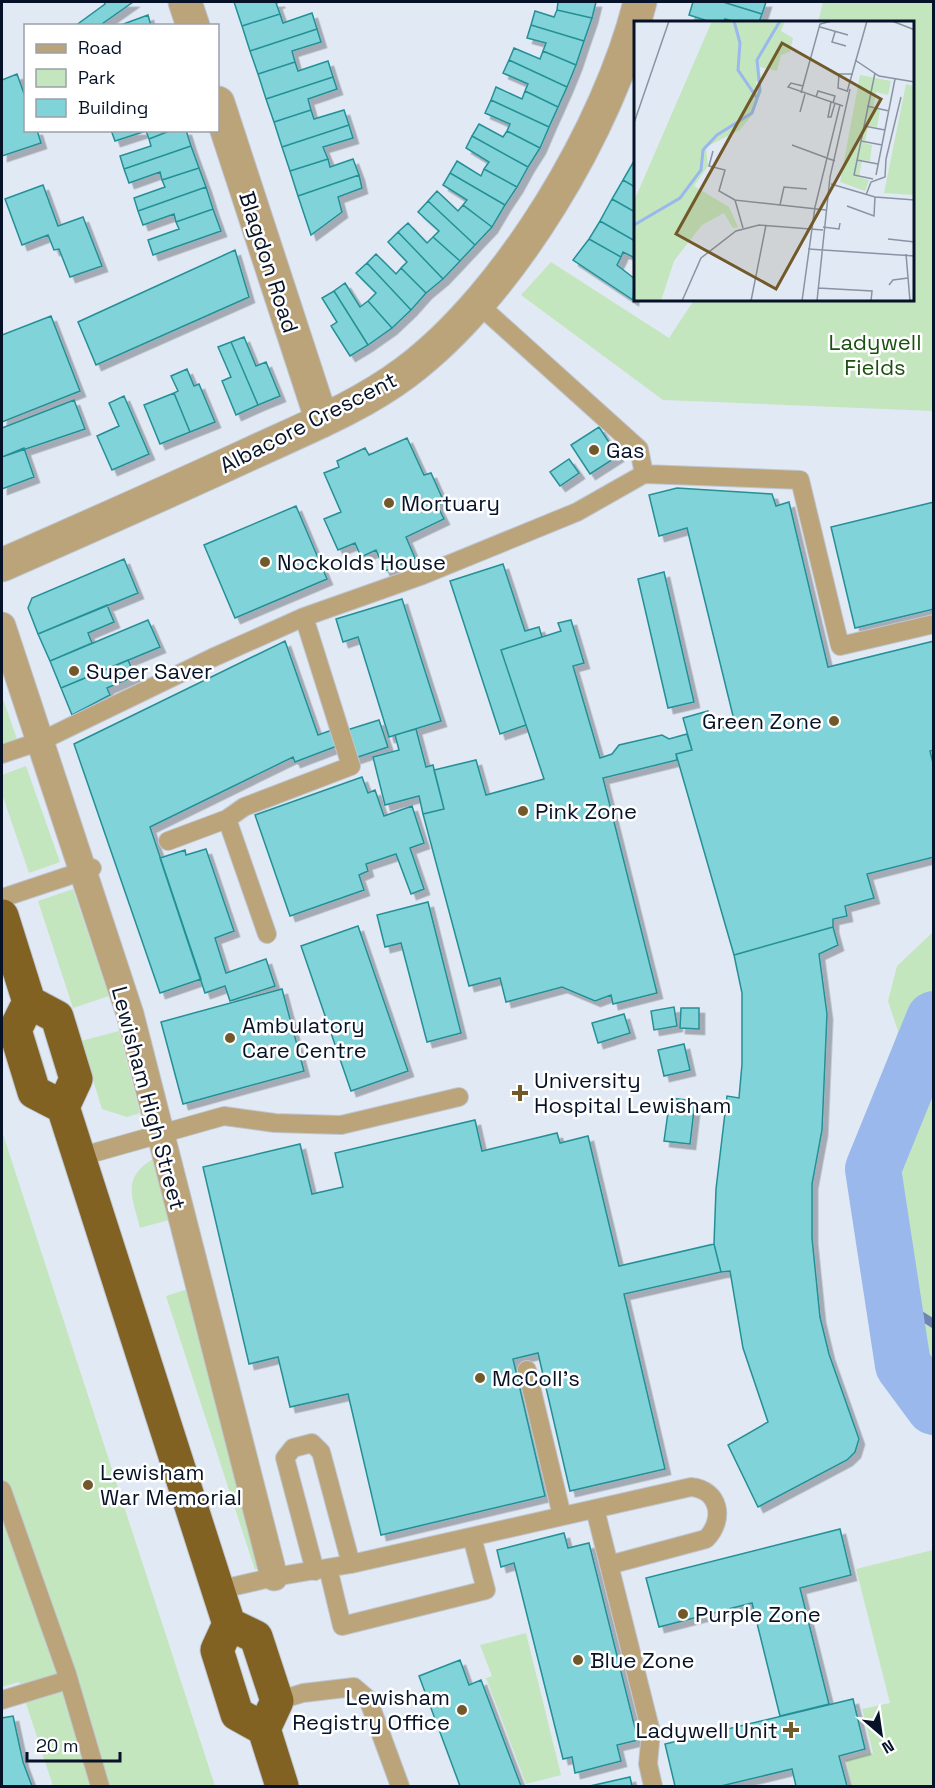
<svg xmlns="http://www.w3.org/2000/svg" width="935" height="1788" viewBox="0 0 935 1788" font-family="'Space Grotesk',sans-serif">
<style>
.green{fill:#c4e6be}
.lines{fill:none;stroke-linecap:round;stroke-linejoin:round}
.stream{stroke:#6e86b1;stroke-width:9}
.river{stroke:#9ab8ec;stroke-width:56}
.building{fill:#80d3d8;stroke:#249096;stroke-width:1.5;filter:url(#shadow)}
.service-casing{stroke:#bec7d4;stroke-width:20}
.pedestrian-casing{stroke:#bec7d4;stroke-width:29}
.minor-casing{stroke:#bec7d4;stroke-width:35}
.trunk-casing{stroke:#bec7d4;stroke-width:35}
.service{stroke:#bca47a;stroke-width:18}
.pedestrian{stroke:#bca47a;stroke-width:27}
.minor{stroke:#bca47a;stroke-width:33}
.trunk{stroke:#826222;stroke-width:33}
.poi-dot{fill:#72592a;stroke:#fff;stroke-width:2}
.labels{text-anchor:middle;stroke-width:5;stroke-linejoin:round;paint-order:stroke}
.street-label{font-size:22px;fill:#061227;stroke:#fff}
.park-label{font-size:22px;fill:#1b5110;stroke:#fff}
.poi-label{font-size:22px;fill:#061227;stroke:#fff;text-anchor:start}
.inset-river{fill:none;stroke:#9ab8ec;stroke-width:3}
.inset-road{fill:none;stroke:#8993a3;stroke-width:1.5}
.view{fill:#72592a;fill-opacity:0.15;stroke:#72592a;stroke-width:3}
.inset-edge{fill:none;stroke:#061227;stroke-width:3}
</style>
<defs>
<filter id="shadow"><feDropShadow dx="5.5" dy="5.5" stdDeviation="0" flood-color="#0004"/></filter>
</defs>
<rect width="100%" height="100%" fill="#e1e9f5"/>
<path class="green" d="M823 2H933V411L663 400 521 295 551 262 669 338 694 300H912V22H818Z
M2 696 17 739 2 745Z
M26 766 60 862 29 873 2 794V775Z
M73 889 109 996 73 1008 38 901Z
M933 932 934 1402H924L887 1368 861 1159 898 1031 888 1001 897 966Z
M119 1031 140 1113 127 1117 102 1109 81 1041Z
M2 1131 215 1786H53L19 1682 2 1687Z
M155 1158 172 1219 140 1228C132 1196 121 1177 155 1158Z
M191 1288 261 1568 255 1570 166 1296Z
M933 1550V1786H852L846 1760 873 1753 862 1709 890 1703 856 1569Z
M526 1633 561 1775 526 1784 486 1678 492 1676 480 1645Z"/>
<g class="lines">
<path class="stream" d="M893 1298 934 1324"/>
<path class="river" d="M934 1019 873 1169 903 1365 934 1407"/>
</g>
<path class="building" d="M104 2H133L99 26H75L105 4Z
M234 2H280L276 3 280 14 242 26Z
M558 2H596L592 18 557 10Z
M693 2H723L762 14 759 22H736L725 19 724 22H711L689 15Z
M723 2H766L762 14Z
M557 10 592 18 584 41 531 25 535 11 554 17Z
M312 13 317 29 250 51 242 26 280 14 283 23Z
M148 15 151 26H118Z
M531 25 584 41 576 65 543 51 546 43 527 38Z
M317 29 321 42 292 51 295 62 258 74 250 51Z
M514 48 540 59 543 51 576 65 567 87 509 60Z
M509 60 567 87 558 107 525 91 528 84 503 73Z
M328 61 333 77 266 99 258 74 295 62 298 71Z
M17 74 26 99V130H37L41 143 2 156V80Z
M333 77 337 89 308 99 311 110 274 122 266 99Z
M496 87 522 99 525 91 558 107 549 127 491 100Z
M491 100 549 127 540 148 507 131 510 124 485 113Z
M311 110 314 119 344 110 349 125 282 147 274 122Z
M479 124 503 137 507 131 540 148 528 167 472 136Z
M349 125 353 138 323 147 328 159 290 171 282 147Z
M111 130H172L149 139 146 131 115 141Z
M172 130H186L191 146 124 169 120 156 151 146 149 139Z
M472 136 528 167 517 187 484 169 489 162 466 148Z
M191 146 199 168 162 180 160 172 129 183 124 169Z
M328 159 330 167 353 159 359 175 298 196 290 171Z
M457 161 481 176 484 169 517 187 505 205 450 173Z
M634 161 635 162V187L623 180Z
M199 168 206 187 138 211 134 198 165 187 162 180Z
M450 173 505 205 492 227 463 205 467 200 443 185Z
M359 175 362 188 338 197 342 212 311 235 298 196Z
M623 180 635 187V212L612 199Z
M43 185 58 226 83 217 102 266 70 277 59 249 54 250 48 235 22 245 5 199Z
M206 187 213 209 176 222 174 214 143 225 138 211Z
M437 191 458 211 463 205 492 227 475 245 428 201Z
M612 199 635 212V241L600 221Z
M428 201 475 245 460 261 433 237 439 231 418 212Z
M213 209 221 231 153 255 148 240 179 229 176 222Z
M600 221 635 241V258L623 252 621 257 589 239Z
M408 223 427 243 433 237 460 261 443 279 398 232Z
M398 232 443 279 426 293 401 268 407 262 388 242Z
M589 239 621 257 617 265 635 279 633 300 573 260Z
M235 250 249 297 96 365 78 322Z
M376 254 396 274 401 268 426 293 411 310 367 263Z
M367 263 411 310 392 328 368 301 376 293 356 273Z
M345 283 360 307 368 301 392 328 368 345 334 291Z
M334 291 368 345 350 356 331 326 337 322 322 298Z
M51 316 80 391 2 422V335Z
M244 337 256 366 266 362 280 396 258 405 231 342Z
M231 342 258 405 236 415 222 381 231 377 218 347Z
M187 369 194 386 199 384 215 422 190 432 174 393 178 391 171 376Z
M174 393 190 432 160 444 144 405Z
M124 396 149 454 112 470 97 436 119 426 109 403Z
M74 400 85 429 2 457V428Z
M599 427 618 456 590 474 571 445Z
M407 438 424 475 431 473 444 502 437 505 444 519 406 537 415 558 385 571 376 550 361 557 355 543 338 550 324 519 341 512 324 473 339 467 337 461 365 448 369 455Z
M24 448 34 477 2 489V457Z
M569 459 579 473 560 486 550 472Z
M677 488 772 494 776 506 789 502 828 667 934 641V750L930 751 934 767V857L867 874 874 898 845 906 847 916 833 919V927L734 955 676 754 692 750 683 718 708 711 713 730 735 724 687 528 659 536 649 495Z
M934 502V609L855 628 831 527Z
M296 506 327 579 235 618 204 545Z
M124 559 138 593 38 634 28 608 32 598Z
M503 564 525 631 539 627 542 637 501 650 526 725 500 734 450 581Z
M664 572 694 702 668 708 638 579Z
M402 599 441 721 389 737 358 637 343 642 336 619Z
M107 605 114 622 88 633 92 643 50 661 38 634Z
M148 620 160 647 61 688 50 661Z
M571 620 584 663 573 666 600 758 612 754 619 745 662 735 669 739 687 734 692 750 676 754 677 760 603 778 657 993 613 1004 611 995 595 1001 562 987 506 1002 500 978 469 986 423 814 444 809 434 770 476 760 486 795 544 779 501 650 561 631 558 623Z
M285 641 318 735 332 730 337 746 295 762 293 757 150 827 201 979 160 993 74 744Z
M128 660 135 676 107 688 110 695 72 715 61 688Z
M379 720 388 747 355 758 347 730Z
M416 729 426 767 433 765 444 809 423 814 419 796 385 805 373 757 399 750 395 735Z
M362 777 368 793 375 790 384 816 412 806 424 843 410 848 424 889 411 894 396 854 366 864 368 871 359 875 364 890 290 916 255 815Z
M206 849 234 931 215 938 226 973 266 959 275 986 230 1001 225 986 205 993 160 858 185 850 186 855Z
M428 902 461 1033 427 1042 401 943 385 947 377 915Z
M358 926 408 1071 351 1091 301 946Z
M833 927 838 945 819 954 827 1014 822 1130 812 1184V1238L820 1317 829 1354 859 1439 855 1452 847 1460 758 1507 728 1445 768 1422 743 1348 730 1271 721 1272 714 1244 716 1189 727 1096 739 1098 742 1064V993L734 955Z
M282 989 304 1071 183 1104 161 1022Z
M674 1007 677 1026 654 1030 651 1011Z
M681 1008H699V1029L680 1028Z
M624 1014 630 1033 598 1043 592 1023Z
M684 1044 690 1070 664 1076 658 1050Z
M670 1098 695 1101 690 1144 664 1141Z
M475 1120 482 1151 557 1133 560 1143 588 1136 619 1266 714 1244 721 1272 624 1294 665 1469 570 1491 538 1353 513 1359 545 1496 381 1535 348 1394 290 1407 278 1357 249 1364 203 1167 300 1144 312 1194 343 1187 335 1153Z
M840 1529 851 1575 800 1588 829 1704 780 1716 752 1603 659 1627 646 1578Z
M564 1533 568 1548 589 1543 638 1740 617 1745 621 1761 575 1773 572 1757 563 1759 514 1563 501 1567 497 1550Z
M460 1660 469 1685 481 1680 521 1786H460L419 1676Z
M853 1699 865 1749 839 1756 847 1786H796L792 1769 721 1786H675L665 1744Z
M13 1716 23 1762 32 1786H2V1718Z
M630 1777 632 1786H590Z"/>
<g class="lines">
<g class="service-casing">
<path id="service" d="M644 474 800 480 840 646 934 624
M2 754 41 741 212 658 304 617 423 575 577 512 644 474 639 449 477 303
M227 819 267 934
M168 841 227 819 244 807 351 766 304 617
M2 898 92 868
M79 1157 224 1116 275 1123 341 1125 459 1097
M527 1370 562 1516
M2 1490 67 1674 100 1786
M595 1509 651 1732 648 1764 653 1786
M328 1568 342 1626 486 1590 472 1537
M315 1571 285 1458 293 1448 312 1443 321 1452 351 1564
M218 1590 274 1577 351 1564 691 1487C720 1490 725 1520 706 1539L609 1565
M2 1700 68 1680
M277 1701 303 1693 354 1687 368 1699 400 1786"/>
</g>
<g class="pedestrian-casing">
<path id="pedestrian" d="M2 626 130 1014 274 1577"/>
</g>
<g class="minor-casing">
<path id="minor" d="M185 2 193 26
M218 103 322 421
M2 565C86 528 170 491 254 452 306 428 361 406 406 372 510 294 609 127 640 2"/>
</g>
<g class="trunk-casing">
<path id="trunk" d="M2 916 29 1002 15 1030 34 1092 63 1107
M29 1002 57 1017 76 1079 63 1107 218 1590 229 1624 256 1637 277 1701 264 1729
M229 1624 217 1650 237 1714 264 1729 282 1786"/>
</g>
<use href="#service" class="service"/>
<use href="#pedestrian" class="pedestrian"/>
<use href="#minor" class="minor"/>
<use href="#trunk" class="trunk"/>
</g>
<g class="poi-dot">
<circle cx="594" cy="450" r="6"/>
<circle cx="389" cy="503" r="6"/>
<circle cx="265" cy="562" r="6"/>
<circle cx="74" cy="671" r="6"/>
<circle cx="834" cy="721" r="6"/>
<circle cx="523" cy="811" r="6"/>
<circle cx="230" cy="1038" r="6"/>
<path d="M517 1084h6v6h6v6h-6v6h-6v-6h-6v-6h6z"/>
<circle cx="480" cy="1378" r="6"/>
<circle cx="88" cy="1485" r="6"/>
<circle cx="683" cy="1614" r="6"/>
<circle cx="578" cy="1660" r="6"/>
<circle cx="462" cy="1710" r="6"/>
<path d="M788 1721h6v6h6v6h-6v6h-6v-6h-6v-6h6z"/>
</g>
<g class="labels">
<g class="street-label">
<text transform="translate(269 262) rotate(72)" y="8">Blagdon Road</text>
<text transform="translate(308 422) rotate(-27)" y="8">Albacore Crescent</text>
<text transform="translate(149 1098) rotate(75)" y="8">Lewisham High Street</text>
</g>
<g class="park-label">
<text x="875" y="350">Ladywell<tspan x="875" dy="25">Fields</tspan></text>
</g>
<g class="poi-label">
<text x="606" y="458">Gas</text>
<text x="401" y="511">Mortuary</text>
<text x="277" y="570">Nockolds House</text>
<text x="86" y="679">Super Saver</text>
<text x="822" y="729" text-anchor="end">Green Zone</text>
<text x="535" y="819">Pink Zone</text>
<text x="242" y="1033">Ambulatory<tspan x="242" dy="25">Care Centre</tspan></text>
<text x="534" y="1088">University<tspan x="534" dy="25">Hospital Lewisham</tspan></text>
<text x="492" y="1386">McColl's</text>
<text x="100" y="1480">Lewisham<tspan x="100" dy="25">War Memorial</tspan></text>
<text x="695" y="1622">Purple Zone</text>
<text x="590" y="1668">Blue Zone</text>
<text x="450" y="1705" text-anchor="end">Lewisham<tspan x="450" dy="25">Registry Office</tspan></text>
<text x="778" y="1738" text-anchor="end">Ladywell Unit</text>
</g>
</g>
<g transform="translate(634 21)">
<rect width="280" height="280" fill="#e1e9f5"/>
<path d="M78 0H151L147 10 159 17 156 31 147 34 143 50 126 46 127 59 121 61 128 70 118 94 106 109 72 126 74 145 60 165 95 186 104 206 99 207 90 192 68 204 40 240 27 280H0V180ZM226 54 257 60 254 74 242 71 239 87 246 89 243 106 234 105 231 122 238 124 236 140 228 139 225 156 235 159 231 170 206 161ZM272 63 280 65V174L250 172Z" fill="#c4e6be"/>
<path class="inset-river" d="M100 0 106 22 104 49 123 77M0 204 46 177 67 149 69 129 83 114 118 92 126 69 123 39 146 0"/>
<path class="inset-road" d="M258 0 281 9M186 6 214 14M201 11 198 21 212 25M221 39 245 55 281 61M241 52 227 120 248 124M169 65 157 62 154 66 209 85M213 70 204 67 205 53H219M213 71 233 0M167 72 186 3 198 0M182 76 184 70 201 75 199 82M197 81 194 96H197L201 82M233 85 255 90M166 91 171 73M0 102 35 0M230 105 251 109M227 120 220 154 239 158M158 124 201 140M79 130 75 145 91 149 85 170 101 179M252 138 267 76M223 139 244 143M242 154 261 58M197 163 241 176 281 179M232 174 237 161 251 156 252 138M146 184 150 166 173 168M213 185 240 195 241 176M189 206 205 208 206 202M109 207 101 179 192 189M254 218 281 221M174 228 281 235M272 233 276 280M255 264 259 259 274 257M184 267 238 270 237 280M48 280 67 237 102 210 125 204 189 209M117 280 132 204M143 280H183M168 280 181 186 206 84M183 280 196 156 216 68"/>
<path class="view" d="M148 22 247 78 142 268 42 213Z"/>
<rect width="280" height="280" class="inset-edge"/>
</g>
<rect width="935" height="1788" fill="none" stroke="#061227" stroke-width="6"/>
<rect x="24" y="24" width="195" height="108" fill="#ffffff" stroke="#9ba0a9" stroke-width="1.5"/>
<rect x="36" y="44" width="30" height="9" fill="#bca47a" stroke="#9ba0a9" stroke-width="1.5"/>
<text x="78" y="54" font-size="18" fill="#061227">Road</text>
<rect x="36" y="69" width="30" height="18" fill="#c4e6be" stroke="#9ba0a9" stroke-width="1.5"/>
<text x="78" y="84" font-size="18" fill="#061227">Park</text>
<rect x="36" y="99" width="30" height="18" fill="#80d3d8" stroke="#9ba0a9" stroke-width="1.5"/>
<text x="78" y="114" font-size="18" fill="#061227">Building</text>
<g transform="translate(881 1734) rotate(151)" stroke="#ffffff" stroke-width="4.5" paint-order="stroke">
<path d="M0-4.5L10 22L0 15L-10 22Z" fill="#061227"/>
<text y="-9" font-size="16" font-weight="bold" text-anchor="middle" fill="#061227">N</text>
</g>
<path d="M27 1752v9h93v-9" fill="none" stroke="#061227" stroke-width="3"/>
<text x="36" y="1752" font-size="18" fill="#061227" stroke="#ffffff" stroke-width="4.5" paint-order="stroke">20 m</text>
</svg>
